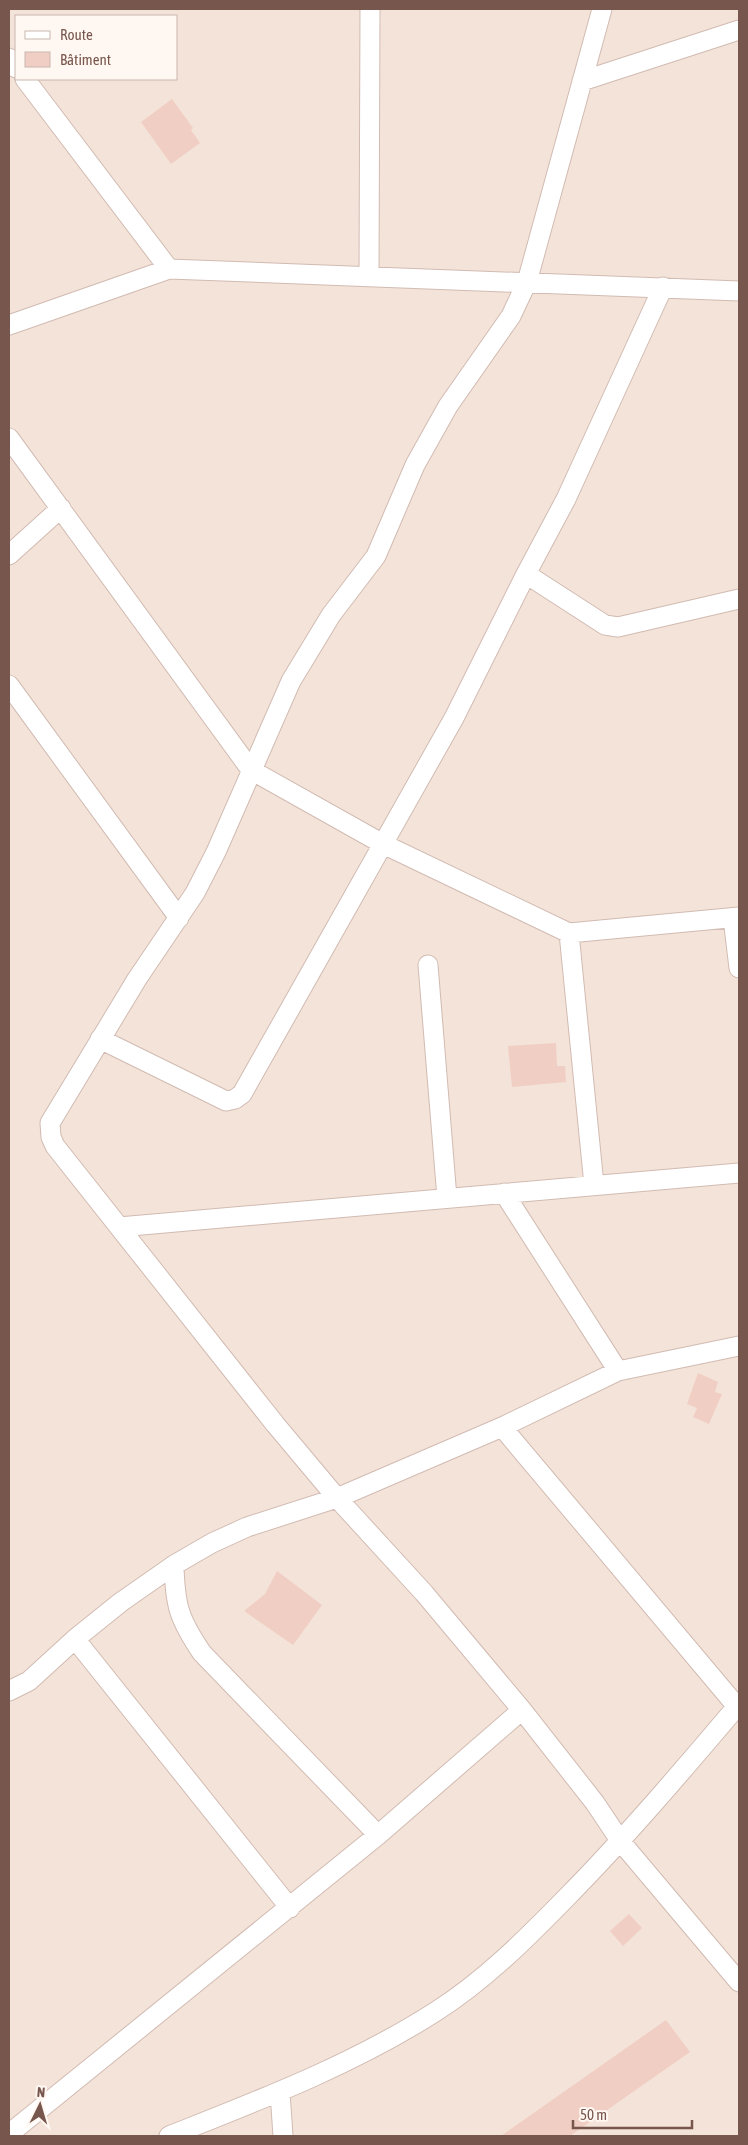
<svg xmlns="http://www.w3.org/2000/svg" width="748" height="2145" viewBox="0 0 748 2145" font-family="'Asap Condensed',sans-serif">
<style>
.residential{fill:#f4e3d9;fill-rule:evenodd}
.building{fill:#f1cec3}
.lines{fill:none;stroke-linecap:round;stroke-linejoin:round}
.minor-casing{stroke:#d1bbb2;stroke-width:21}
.minor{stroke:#fff;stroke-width:19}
</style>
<rect width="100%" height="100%" fill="#fcf3eb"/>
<path class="residential" d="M9 9H739V2136H9ZM16 16H176V79H16Z"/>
<path class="building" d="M172 99 193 128 191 130 200 143 171 164 141 122Z
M556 1043 557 1066H565L566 1082 512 1087 508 1046Z
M698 1373 718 1382 715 1392 722 1394 709 1424 693 1417 697 1408 687 1404Z
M277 1571 322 1605 293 1645 244 1611 265 1594Z
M629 1914 642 1928 623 1946 610 1931Z
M666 2020 690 2052 570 2136H501Z"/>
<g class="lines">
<g class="minor-casing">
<path id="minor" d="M602 9 527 282 511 316 448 406 415 465 376 556 331 615 291 681 216 852 195 893 137 979 50 1123 51 1137 55 1146 275 1424 337 1498 424 1593 522 1710 595 1803 621 1842 739 1982
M9 58 16 68
M25 79 169 269
M582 81 739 30
M369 276 370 9
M9 325 169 269 739 291
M9 438 251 770 383 844 569 933 594 1185
M9 555 61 508
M526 574 605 625 618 627 739 599
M9 685 179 918
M733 918 739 968
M569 933 739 917
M428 965 447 1198
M100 1039 226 1101 235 1099 242 1094 454 718 526 574 566 499 663 287
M504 1193 618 1371
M119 1227 739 1173
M502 1427 739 1709
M174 1565C175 1606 179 1619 202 1653L378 1835
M75 1639 290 1908
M9 1691 29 1681 75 1639 121 1602 174 1565 212 1543 247 1527 337 1498 502 1427 618 1371 739 1346
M280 2092 283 2136
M9 2134 378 1835 522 1710
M169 2136C260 2100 352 2065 435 2012 484 1981 526 1939 566 1898 627 1836 683 1770 739 1704"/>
</g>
<use href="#minor" class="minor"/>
</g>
<rect width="748" height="2145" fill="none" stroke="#77564d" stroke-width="20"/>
<rect x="15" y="15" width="162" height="65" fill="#fff7f1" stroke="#c9b7af"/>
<rect x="25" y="31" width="25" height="8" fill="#ffffff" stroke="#c9b7af"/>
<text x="60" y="40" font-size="15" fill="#77564d">Route</text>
<rect x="25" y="52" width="25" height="15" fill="#f1cec3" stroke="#c9b7af"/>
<text x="60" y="65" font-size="15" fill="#77564d">Bâtiment</text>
<g transform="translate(40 2105) rotate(5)" stroke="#fff7f1" stroke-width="4" paint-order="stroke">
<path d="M0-4L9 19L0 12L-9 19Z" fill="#77564d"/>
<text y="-8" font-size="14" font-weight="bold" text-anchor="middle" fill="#77564d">N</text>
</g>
<path d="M573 2120v8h119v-8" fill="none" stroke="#77564d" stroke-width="2.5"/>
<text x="580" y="2120" font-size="15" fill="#77564d" stroke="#fff7f1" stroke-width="4" paint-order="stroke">50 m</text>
</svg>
